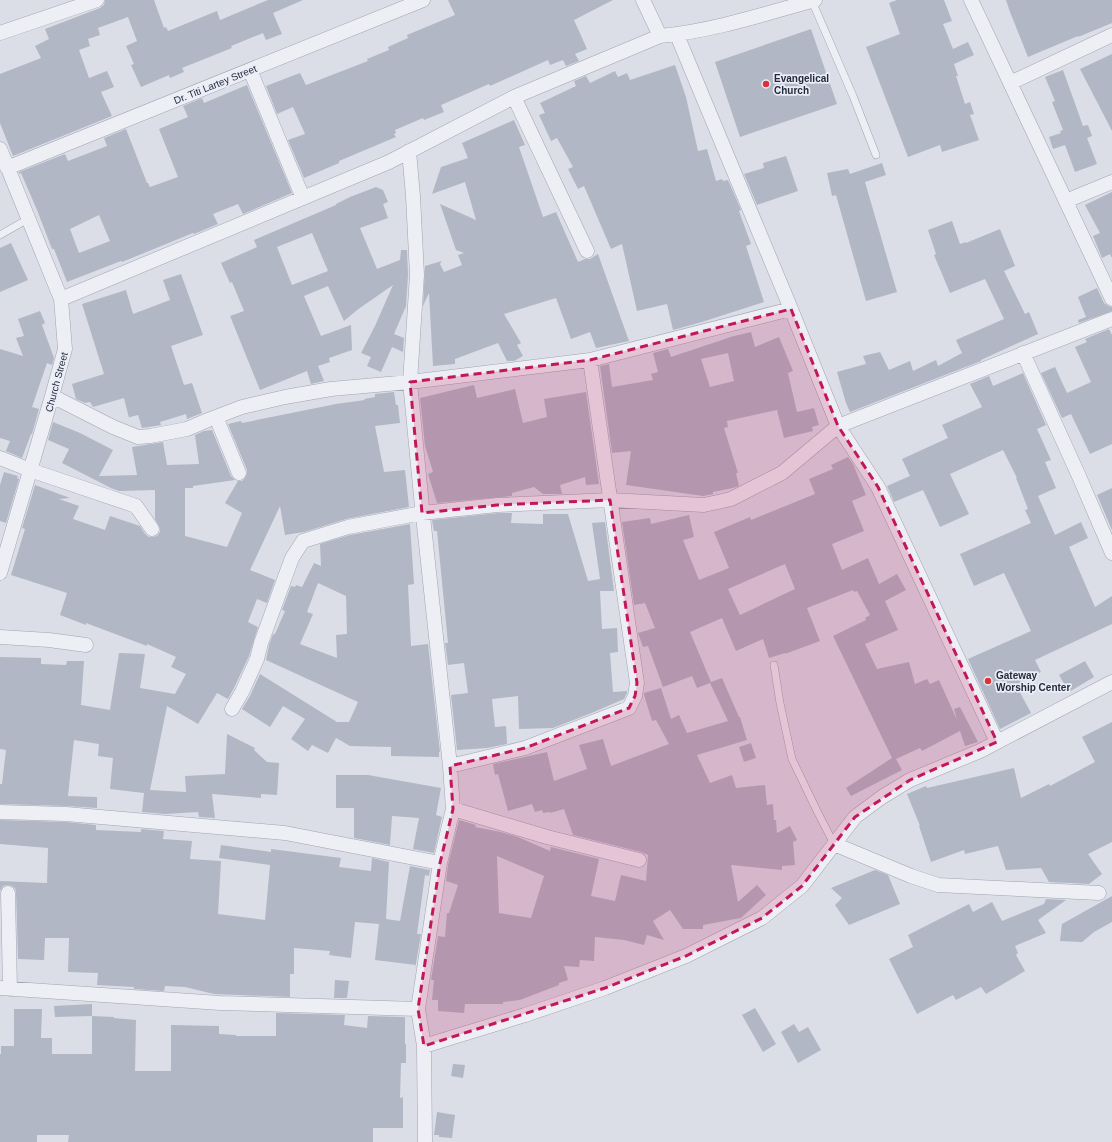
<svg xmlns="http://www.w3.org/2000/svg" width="1112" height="1142" viewBox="0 0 1112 1142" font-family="Helvetica,sans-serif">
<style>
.building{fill:#b1b7c4;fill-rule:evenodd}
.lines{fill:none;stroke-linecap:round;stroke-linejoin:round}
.service-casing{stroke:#a0a4b1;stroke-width:8}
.minor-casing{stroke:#a0a4b1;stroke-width:15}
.service{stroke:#eeeff5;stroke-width:7}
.minor{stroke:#eeeff5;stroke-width:14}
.marked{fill:#c2185b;fill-opacity:0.2;stroke:#c2185b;stroke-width:3;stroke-dasharray:8 5;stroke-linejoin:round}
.poi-dot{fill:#db3139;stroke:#eaedf5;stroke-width:1.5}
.labels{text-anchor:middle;stroke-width:3.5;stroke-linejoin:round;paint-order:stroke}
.poi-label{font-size:10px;font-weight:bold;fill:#242a3e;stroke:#eaedf5;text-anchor:start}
.street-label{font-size:10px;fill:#242a3e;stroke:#eaedf5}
</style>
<rect width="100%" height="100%" fill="#dbdee7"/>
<path class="building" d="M105 0H154L164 28 166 27 168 31 217 11 220 20 268 0H303L273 13 282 34 266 40 263 33 231 46 232 48 182 68 184 72 170 78 169 75 141 87 131 65 134 64 126 46 137 41 128 17 98 28 100 35 88 39 90 46 79 50 89 78 107 71 114 87 101 92 112 116 13 156 0 123V74L41 58 35 46 49 39 45 29 100 8 104 5Z
M448 0H613L574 20 587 49 575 54 579 61 566 66 563 60 550 65 548 60 490 86 489 84 441 105 444 112 424 120 423 118 395 130 396 133 394 134 396 137 339 161V163L304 178 288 140 305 134 293 107 277 114 266 86 300 73 306 85 368 61 367 59 389 50 388 47 408 38 407 35 455 15Z
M897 0H944L952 21 943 24 953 49 968 42 974 55 954 64 958 76H956L965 104 970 102 974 114 970 115 979 140 942 152 940 145 908 157 866 47 900 34 889 3Z
M1006 0H1112V23L1078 37V36L1028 57 1010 12Z
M811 29 837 104 740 137 715 62Z
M1112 54V131L1080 69Z
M675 65 686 97 698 151 707 149 716 181 722 179 723 181 728 180 741 210 739 211 751 244 746 246 764 302 702 322 673 330 667 304 637 311 622 244 611 249 584 186 578 189 568 169 573 167 557 138 551 141 539 115 545 113 540 103 576 86 574 81 586 76 590 83 615 71 618 77 627 73 630 80Z
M1063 70 1083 126 1088 125 1092 136 1087 138 1097 164 1075 172 1065 145 1053 149 1049 137 1061 133 1060 131 1063 130 1052 102 1055 101 1045 77Z
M247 85 292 193 243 214 238 204 213 214 218 224 194 234 193 233 122 262 121 261 67 282 54 249H52L37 210 21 173 19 174V172L65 154 68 161 107 146 104 138 126 129 147 183H148L150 187 178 177 159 129 188 117 183 106 202 98 204 103ZM99 215 110 241 79 253 70 229Z
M514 120 525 145 519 147 543 217 556 212 578 262 585 259H590L598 254 629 341 596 348 590 332 571 339 556 298 504 314 521 343 517 345 523 356 514 361H507L498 343 455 359V364L433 366 429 293 423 306 425 266 442 261 440 264 444 272 462 265 458 255 464 253 456 250 440 204 476 220 465 182 432 194 441 167 468 158 462 143Z
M786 156 798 191 757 205 744 174 764 168 763 163Z
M882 163 886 175 865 182 897 292 866 301 836 195 832 196 827 173 848 169 850 174Z
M376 187 383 190 388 202 383 204 388 218 360 228 377 269 400 260 401 250H407L408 275 406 306 394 334 404 338 403 352 392 347 381 372 367 366 371 357 361 353 375 326 393 285 357 310 344 321 328 286 304 296 321 336 351 325 352 350 329 358 330 362 318 366 324 381 311 384 307 371 260 390 230 316 244 311 232 282 230 283 221 263 257 247 254 240 336 205V204L350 197ZM312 233 328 271 292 285 277 247Z
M1112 192V258L1110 254 1102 258 1093 236 1100 233 1085 205Z
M952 221 960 244 966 242V243L1000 229 1015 266 1004 271 1025 314 1029 312 1038 334 981 360V361L850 412 846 403 837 372 866 364 863 356 880 352 889 370 910 361 913 371 936 360 938 366 962 353 956 340 1004 319 985 279 950 293 934 255 936 254 928 230Z
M11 243 28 280 0 292V248Z
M181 274 203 335 171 346 184 385 192 383 202 413 187 419 186 414 160 422 161 425 142 428 138 415 130 417 129 418 124 398 93 407 90 402 85 403 76 399 72 384 104 374 82 304 126 290 133 314 170 300 163 280Z
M1097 288 1104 303 1108 306 1112 307V311L1079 323 1078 320 1086 317 1078 297Z
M40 311 45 323 42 325 54 358 52 365 47 363 32 407 39 409 32 434H31L22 458 6 451 10 441 0 438V349L23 356 16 338 24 336 18 319Z
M1109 329 1112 335V444L1090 454 1071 414 1062 418 1041 373 1055 367 1067 393 1091 382 1075 347 1087 342 1085 339Z
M751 332 755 347 779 337 793 371 788 373 797 412 814 408 819 425 812 427 813 431 784 438 777 410 727 421 728 427 724 428 738 473H736L739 486 733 488 713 492V494L703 496 626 485 631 451 612 453 600 366 609 364 612 387 653 380 651 374 658 372 653 353 668 349 671 357 734 336ZM728 353 734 381 710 387 701 359Z
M1023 373 1046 425 1037 429 1051 460 1045 462 1056 488 1038 496 1055 535 1081 522 1088 538 1069 547 1095 607 1112 596V624L1035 660 1041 672 1016 685 1031 713 1000 729 968 659 1031 631 1004 573 974 586 960 554 1031 523 1025 510 1028 509 1016 478H1017L1003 450 950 474 969 514 940 527 923 490 894 502 887 486 910 476 902 459 948 438 942 425 982 407 970 384 989 376 993 386Z
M474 385 477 398 515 389 523 423 547 417 544 399 586 392 599 484 586 485 585 477 560 485 562 494H543L534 487 512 493V496L437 503 428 474 433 472 425 446 420 398Z
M394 392 396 405H398L400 423 375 426 384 472 405 470 409 507 346 519 304 532 285 535 280 506 250 570 275 580 267 603 257 599 248 622 258 627 249 656 234 688 228 699 217 693 198 724 167 706 150 790 186 792 185 776 225 774 227 734 255 748 254 750 267 762 279 763 277 795 261 794V798L212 794 215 818 199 817 198 812 165 814 142 812 144 793 110 789 113 758 98 756 99 744 74 740 68 796 97 797V808L66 806 0 804V784H2L6 750 0 749V657L41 658V664L66 665 67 661H84L81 705 110 710 119 653 145 654 140 688 175 694 186 674 171 667 176 657 174 656 147 644V646L86 623V625L60 615 67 593 11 575 25 529 22 528 35 485 70 498 59 499 79 506 73 519 105 530 110 516 140 526 145 534 149 537H153L157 536 160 532V528L155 519V490L119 491 111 488 62 463 69 449 48 440 53 422 80 433 113 450 99 476 137 475 132 447 163 442 167 465 199 464 195 435 204 431 212 430 231 476 235 480 193 486V488H185V536L227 547 242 513 225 503 238 481H242L245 478 247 474V470L228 424 241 421 242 423 336 404 365 400 364 399 375 397V394Z
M848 457 853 464 866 495 852 501 864 531 832 544 842 570 868 558 879 584 897 574 906 590 885 601 898 630 865 644 877 669 909 662 915 684 927 679 930 684 939 680 957 720 954 709 960 707 978 742 965 746 960 731 922 751 920 748 896 759 902 770 851 796 846 788 892 758 833 636 866 620 865 618 870 615 857 591 854 592 853 590 807 608 820 641 785 654V653L769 658 763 639 736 651 722 618 690 632 711 682 722 678 739 717H740L747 740 697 755 710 783 732 775 736 788 765 785 767 805 773 804 774 820H776L777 833 790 826 797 840 793 842 795 865 782 866V870L731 865 738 902 757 885 766 895 741 918 703 925V929H683L670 910 653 921 664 940 647 935 644 945 624 940 595 937 594 961 580 960 579 967 564 966 568 980 559 983V985L520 1000 503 1002V1004H465L464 1013 438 1011V1000H432L434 980H431L438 936 445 937 447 913H449L458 885 446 881 448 865 459 820 476 825 475 827 501 832 518 837 550 851 551 847 599 859 591 896 615 901 621 875 646 881 648 855 641 852 573 835 564 809 550 813V812L543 813 542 810 535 812 532 804 508 811 498 774 495 775 493 764 547 752 554 781 587 769 579 745 603 739 611 766 669 744 656 720 652 721 644 695V693L661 688 671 719 679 715 687 733 728 721 710 683 697 688 692 676 663 687 648 646 643 647 638 633 655 628 645 603 634 605 622 522 650 518 651 524 689 515 694 537 683 540 699 580 729 568 714 532 750 517 751 520 815 494 809 479 833 469 831 465ZM785 564 795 589 740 615 728 589ZM497 856 544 876 531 918 499 913Z
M4 472 18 476 17 478 19 479 6 523 0 521V485Z
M1112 488V530L1097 495Z
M498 513H512L511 523 543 524V514H568L588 581 600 579 592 523 605 522 614 591H600L602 629 617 628 618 652 610 653 613 692 627 691V693L624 699 594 712 553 728 519 729 518 696 492 699 495 727 506 726 507 744 487 748 457 750 451 695 468 693 464 663 448 665 445 643H448L441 572 437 531H434L432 520Z
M410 524 414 584 408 585 411 646 428 644 440 752H439V757L391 756V747L350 746 336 738 328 753 312 745 308 751 291 739 305 719 283 706 270 727 242 709 250 696 260 674 337 722H349L358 702 266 660 269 645 273 634H275L285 611 282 610 291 586 295 587 296 585 302 587 314 563 321 566 320 544 350 535ZM318 583 346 596 347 634 336 635 337 658 300 644 313 614 307 612Z
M1085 661 1094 677 1069 692 1059 675Z
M1112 722V842L1088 854 1102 874 1089 884 1049 882 1041 868 1006 870 998 846 965 854 964 850 931 862 919 826H920L907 794 926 786 927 788 1014 768 1021 798 1049 784 1050 786 1095 762 1082 737Z
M751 743 756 758 744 762 739 747Z
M336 775H368L441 788 436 815 442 817 434 853 413 849 419 818 392 816 390 845 354 838V808H336Z
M0 820 66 822 96 825V830L141 832V829L164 831 163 839 192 841 190 859 221 861 218 914 265 920 270 865 219 858 221 845 271 852V849L341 858 339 867 371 871 372 858 389 862 386 919 400 921 410 866 430 870 429 876 425 875 417 934H421L415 969 416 965 375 960 379 924 355 922 351 958 329 955 330 951 294 948V974H290V997L214 994 185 987 165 986 164 991 134 989V987L97 985 98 973 68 972 69 938H45L44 960 18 959 16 892 15 888 12 886 8 885 3 886 0 891V881L47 883 48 848 0 844Z
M875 870 888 875 900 904 849 925 835 905 842 898 831 888Z
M1112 896V922L1094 932 1082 942 1060 941 1062 924Z
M1046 899 1066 900 1038 920 1046 933 1015 946 1018 953 1016 955 1025 971 986 994 981 987 956 1000 953 995 917 1014 889 959 913 947 908 935 969 904 973 912 992 902 1002 921 1044 904Z
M335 980 349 981 347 998H334Z
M92 1004V1016L55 1017 54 1006Z
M755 1008 776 1044 763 1052 742 1015Z
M14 1009H42L41 1038H52V1054H92V1016L114 1017V1018L136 1020 135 1071H171V1025L219 1026V1034L236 1035V1036H276V1013L345 1015 344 1025 367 1028 368 1016 405 1017V1044H406V1063H401L400 1098 403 1097V1128H373V1142H68L69 1135H37V1142H0V1054H1V1046H14Z
M794 1024 799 1032 808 1027 821 1050 798 1063 781 1032Z
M453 1064 465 1065 463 1078 451 1076Z
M437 1112 455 1115 452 1138 439 1137V1135H434Z"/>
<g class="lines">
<g class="service-casing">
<path id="service" d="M812 1 853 96 876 155
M0 235 28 219
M774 665 780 703 792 759 818 813 834 844"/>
</g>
<g class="minor-casing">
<path id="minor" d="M643 0 660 36
M971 0 1112 299
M0 33 97 0
M677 35 791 309 838 426 878 487 997 742
M250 70 303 198
M1010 83 1112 35
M514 97 587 251
M0 149 61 299 65 349 52 396 0 573
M409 151 413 196 417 275 410 382 422 507 450 766 453 809 440 863 418 1009 424 1046 425 1142
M7 168 423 0
M1066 201 1112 182
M61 299 389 162 514 97 660 36C713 31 764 14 815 0
M1023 353 1078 474 1112 553
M52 396 113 427 138 437 150 436 187 429 208 420 242 407 285 397 331 389 410 382 590 360 791 309
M216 417 239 473
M0 458 30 470 136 506 152 529
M0 637 49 640 86 645
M232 709 242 692 257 659 261 643 292 558 303 541 348 527 422 513 497 505 610 500 704 505 731 499 782 473 838 426 1112 319
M450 766 525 748 629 708 635 696 637 683 590 360
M453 809 547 837 639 860
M0 812 66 814 285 833 440 863
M834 844 911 876 938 885 1099 893
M8 893 10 989
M0 988 220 1003 418 1009
M424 1046 525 1015 605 988 686 956 762 918 802 886 855 817 882 797 910 780 980 751 1112 682"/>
</g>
<use href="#service" class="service"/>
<use href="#minor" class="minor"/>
</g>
<path class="marked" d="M791 309 838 426 878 487 997 742 910 780 855 817 802 886 762 918 686 956 605 988 424 1046 418 1009 440 863 453 809 450 766 525 748 629 708 635 696 637 683 610 500 497 505 422 513 410 382 590 360Z"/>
<g class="poi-dot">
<circle cx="766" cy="84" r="4"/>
<circle cx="988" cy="681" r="4"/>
</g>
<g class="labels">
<g class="poi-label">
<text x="774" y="82">Evangelical<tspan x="774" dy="12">Church</tspan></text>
<text x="996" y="679">Gateway<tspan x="996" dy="12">Worship Center</tspan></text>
</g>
<g class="street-label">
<text transform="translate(215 84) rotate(-22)" y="4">Dr. Titi Lartey Street</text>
<text transform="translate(56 382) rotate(-75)" y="4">Church Street</text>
</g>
</g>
</svg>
